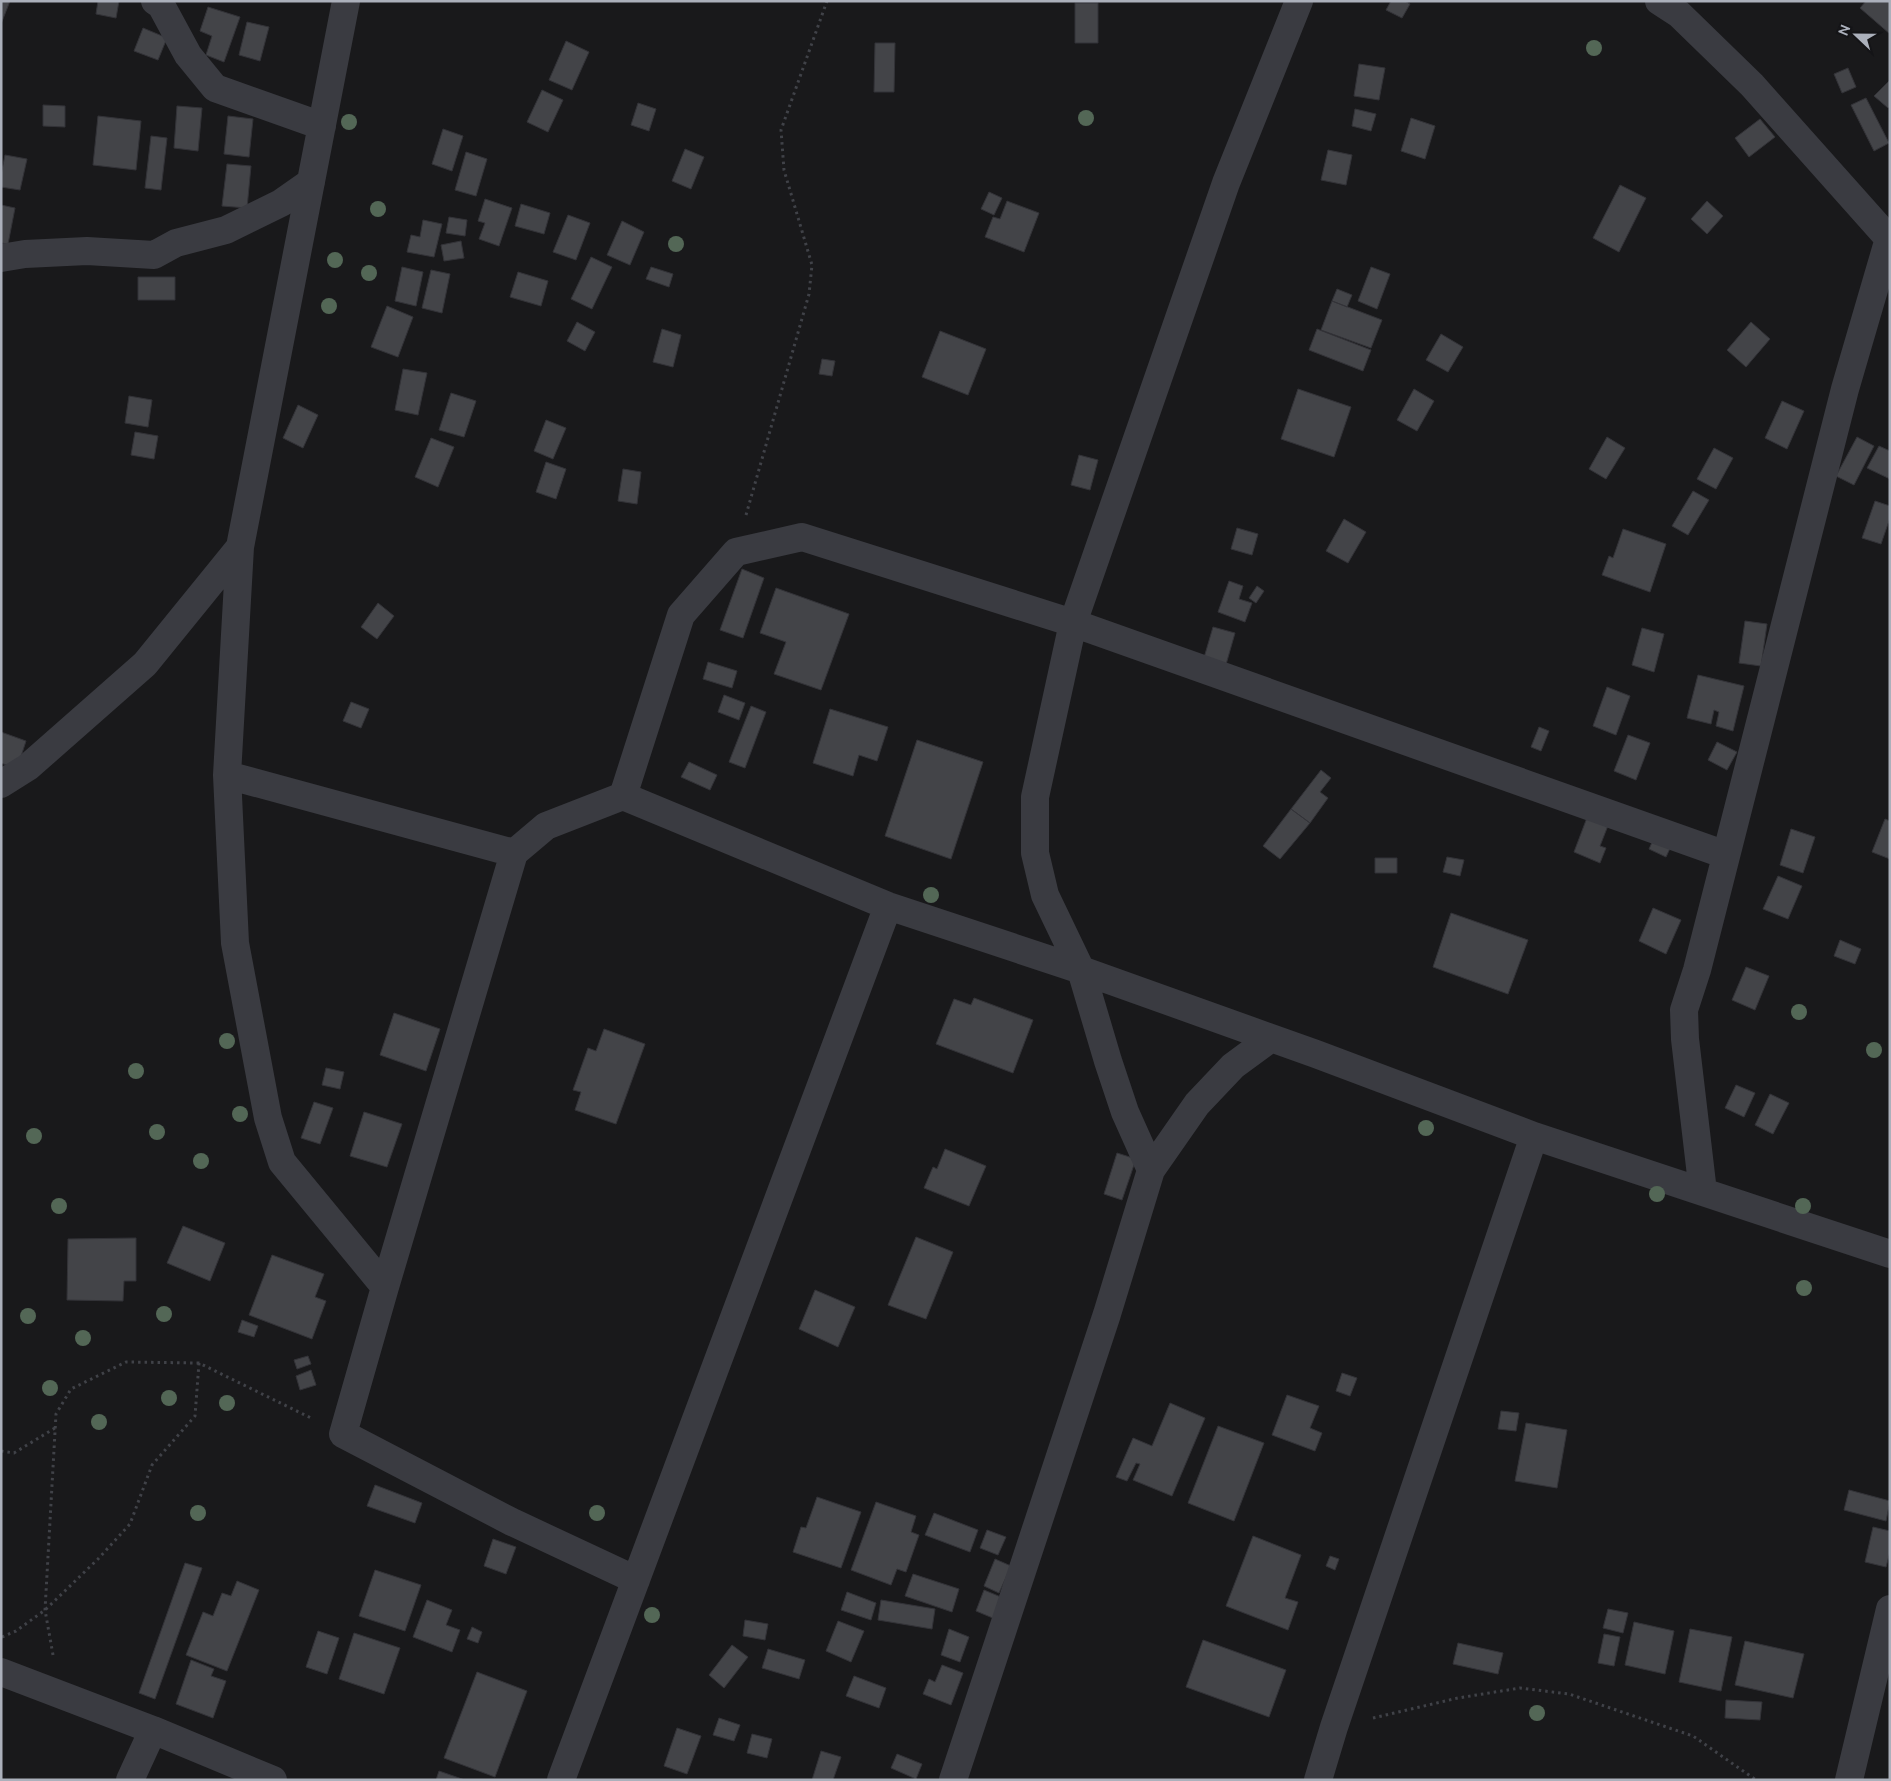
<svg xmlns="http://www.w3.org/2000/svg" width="1891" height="1781" viewBox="0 0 1891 1781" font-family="Ubuntu,sans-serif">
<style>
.building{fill:#434448;stroke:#333338}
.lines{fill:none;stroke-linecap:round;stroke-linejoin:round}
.path{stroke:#404248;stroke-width:3;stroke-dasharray:2.5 4;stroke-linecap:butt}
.minor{stroke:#3a3b41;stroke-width:28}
.tree{fill:#536756}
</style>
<rect width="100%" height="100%" fill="#19191b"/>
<path class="building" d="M1 1H10L1 24Z
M98 1H119L116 18 96 14Z
M1391 1H1405L1410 4 1402 18 1386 10Z
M1866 1H1890V34L1860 8Z
M1075 3H1098V43H1075Z
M208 7 240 17 224 62 206 55 212 36 200 31Z
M247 22 269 27 260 61 239 55Z
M143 28 167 38 158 60 134 51Z
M566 41 589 52 572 90 549 80Z
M875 43H895L894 92H874Z
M1359 64 1385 68 1379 100 1354 96Z
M1848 68 1856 87 1842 93 1834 74Z
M1890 80V106L1888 108 1874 96Z
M542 90 563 100 548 132 527 122Z
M1866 98 1889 143 1874 151 1851 105Z
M638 103 656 109 649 131 631 125Z
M43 105 65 106V127L43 126Z
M177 106 202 108 198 151 174 148Z
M1355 109 1376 114 1371 131 1352 126Z
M98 116 141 121 136 170 93 165Z
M228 116 253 119 249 157 224 154Z
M1411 118 1435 126 1425 159 1401 151Z
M1760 119 1775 137 1749 157 1735 138Z
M443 129 463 136 452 171 432 164Z
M151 136 167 138 161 190 145 188Z
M685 149 704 157 691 189 672 181Z
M1328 150 1352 155 1346 185 1321 180Z
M466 152 487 159 476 196 455 190Z
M5 155 27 159 20 190 1 187V175Z
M227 164 251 166 247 208 222 206Z
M1620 185 1646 198 1619 252 1593 238Z
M989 192 1002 198 994 215 981 209Z
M485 199 512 208 499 246 479 239 485 223 478 221Z
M1007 201 1039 213 1024 252 985 237 993 217 1000 219Z
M1707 201 1723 216 1707 234 1691 219Z
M521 204 550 213 544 234 515 226Z
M1 205 15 208 8 244 1 243Z
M568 215 590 223 576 260 553 252Z
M449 217 467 220 465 236 446 233Z
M423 220 442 224 434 257 407 252 411 235 420 237Z
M622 221 644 232 630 265 607 255Z
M461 241 464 258 444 261 441 245Z
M591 257 612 267 592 309 571 299Z
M402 267 423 272 416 306 395 301Z
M651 267 673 274 669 287 646 279Z
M1371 267 1390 274 1377 309 1358 301Z
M431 270 450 274 442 313 422 308Z
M518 272 548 281 541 306 510 297Z
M138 277H175V300H138Z
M1337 289 1352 295 1347 307 1332 301Z
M1332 301 1382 320 1371 348 1321 330Z
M387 306 413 317 398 357 371 347Z
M577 322 595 332 585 351 567 341Z
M1751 322 1770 339 1746 367 1727 350Z
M662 329 681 335 673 367 653 362Z
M1317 329 1371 350 1363 371 1309 350Z
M940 331 986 349 968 395 922 377Z
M1441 334 1463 347 1448 372 1426 360Z
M822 359 835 361 832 376 819 374Z
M403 369 427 373 418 415 395 410Z
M1298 389 1351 407 1334 457 1281 439Z
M1414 389 1434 401 1417 431 1397 420Z
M451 393 476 401 464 437 439 430Z
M129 396 152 400 148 427 125 423Z
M1782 401 1804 411 1787 449 1765 438Z
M298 405 318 415 303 448 283 438Z
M546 420 566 428 553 459 534 451Z
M135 432 158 436 154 459 131 455Z
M1607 437 1625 448 1606 479 1589 469Z
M1857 437 1874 446 1854 485 1836 476Z
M431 438 454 447 438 487 415 477Z
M1879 446 1890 451V479L1867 468Z
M1714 448 1733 458 1716 489 1697 479Z
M1079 455 1098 460 1090 490 1071 485Z
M546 462 566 469 556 499 536 492Z
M623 469 641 472 637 504 618 501Z
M1693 491 1709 500 1688 535 1672 526Z
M1875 501 1890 506V518L1881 544 1862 538Z
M1344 519 1366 532 1348 563 1326 551Z
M1237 528 1258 534 1252 555 1231 549Z
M1623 529 1666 544 1650 592 1602 575 1609 556 1613 558Z
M742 569 764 578 743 638 720 630Z
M1229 581 1243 586 1239 599 1252 603 1245 622 1218 612Z
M1257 586 1264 591 1256 603 1249 598Z
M776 588 849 614 821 690 774 674 786 642 760 633Z
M378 603 394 616 377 639 361 627Z
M1745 621 1767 624 1761 666 1739 663Z
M1213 627 1235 633 1223 675 1201 668Z
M1642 628 1664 634 1654 672 1632 665Z
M708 662 737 671 732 688 703 679Z
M1698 675 1744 686 1733 731 1716 726 1719 712 1714 710 1711 724 1687 718Z
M1607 687 1630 696 1616 735 1593 726Z
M724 695 745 703 739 720 718 712Z
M351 702 369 709 361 728 343 721Z
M751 706 766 712 745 768 729 762Z
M830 709 888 727 877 761 859 755 853 776 813 763Z
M1539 727 1549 731 1541 751 1531 747Z
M1 732 26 741 17 769 1 763Z
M1628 735 1650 743 1636 780 1614 771Z
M917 740 983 762 951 859 885 836Z
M1717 742 1737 752 1727 770 1708 760Z
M689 762 717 775 710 790 681 777Z
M1321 770 1331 778 1320 792 1328 798 1310 823 1291 809Z
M1291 809 1310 823 1280 859 1263 846Z
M1588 815 1609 823 1600 846 1606 848 1600 863 1574 852Z
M1885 819 1890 821V859L1872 852Z
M1791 829 1815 837 1803 873 1780 865Z
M1655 836 1672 844 1666 857 1649 849Z
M1447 857 1464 860 1460 876 1443 872Z
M1375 858H1397V873H1375Z
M1778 876 1802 886 1788 919 1763 909Z
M1653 908 1681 920 1666 954 1639 941Z
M1451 913 1528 940 1508 994 1433 967Z
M1840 940 1861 949 1855 964 1834 956Z
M1746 967 1769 976 1755 1010 1732 1000Z
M974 998 1033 1020 1013 1073 936 1044 954 999 971 1005Z
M394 1013 440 1029 426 1071 380 1055Z
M604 1029 645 1044 616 1124 575 1110 581 1092 573 1090 588 1048 596 1051Z
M326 1068 344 1072 340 1089 322 1085Z
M1736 1085 1755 1093 1744 1117 1725 1108Z
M1770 1094 1789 1103 1773 1134 1755 1125Z
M314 1102 333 1108 320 1144 301 1138Z
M364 1112 402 1124 387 1167 350 1156Z
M945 1149 986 1166 969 1206 924 1188 933 1167 937 1169Z
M1117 1153 1136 1159 1122 1200 1104 1194Z
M183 1226 225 1243 210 1281 167 1263Z
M916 1237 953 1252 926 1319 888 1305Z
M136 1238V1281H124L123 1301 67 1300 68 1239Z
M272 1255 324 1274 315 1297 326 1301 312 1339 249 1315Z
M815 1290 855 1307 838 1347 799 1329Z
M242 1320 258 1326 254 1337 238 1332Z
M308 1356 311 1364 297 1369 294 1360Z
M311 1370 316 1385 300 1390 296 1376Z
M1342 1373 1357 1378 1350 1396 1336 1391Z
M1287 1395 1319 1406 1310 1428 1322 1433 1315 1451 1272 1435Z
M1170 1403 1205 1418 1172 1496 1133 1480 1140 1464 1136 1463 1127 1481 1116 1477 1133 1438 1152 1446Z
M1501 1411 1519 1413 1516 1431 1498 1429Z
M1526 1423 1567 1430 1557 1488 1515 1481Z
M1218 1426 1264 1443 1234 1521 1188 1503Z
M375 1485 422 1503 415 1523 367 1506Z
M1849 1490 1890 1501 1886 1521 1844 1510Z
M817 1497 861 1512 841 1568 793 1552 801 1527 806 1528Z
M876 1502 916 1516 911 1532 919 1535 906 1572 897 1569 891 1585 851 1570Z
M934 1513 978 1530 970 1552 925 1535Z
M1873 1527 1890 1531V1552L1886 1567 1865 1562Z
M987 1530 1006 1537 998 1555 980 1548Z
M1253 1536 1301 1555 1285 1598 1298 1602 1288 1630 1226 1606Z
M493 1539 516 1547 506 1574 484 1566Z
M1330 1556 1339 1559 1335 1570 1326 1566Z
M995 1559 1011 1566 999 1593 984 1586Z
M185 1563 202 1568 155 1699 139 1693Z
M375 1570 421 1585 405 1631 359 1616Z
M913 1574 959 1589 952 1612 905 1596Z
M237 1581 259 1590 227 1671 186 1655 203 1612 213 1616 222 1593 231 1596Z
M984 1590 1008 1600 1000 1621 976 1611Z
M847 1592 876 1603 871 1620 841 1610Z
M427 1600 452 1610 446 1625 460 1630 452 1652 413 1637Z
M881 1600 935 1609 932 1629 878 1620Z
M1608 1609 1628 1613 1623 1633 1603 1628Z
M745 1620 768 1624 765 1640 743 1636Z
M838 1621 864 1631 851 1662 826 1651Z
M1634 1622 1674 1631 1665 1674 1625 1665Z
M472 1627 482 1632 478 1643 467 1639Z
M949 1629 969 1637 960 1662 941 1655Z
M1690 1629 1732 1637 1721 1691 1679 1682Z
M318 1631 339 1638 327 1674 306 1667Z
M354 1633 400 1648 384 1694 339 1679Z
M1604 1634 1620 1637 1614 1666 1598 1663Z
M1203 1640 1286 1670 1269 1717 1186 1687Z
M1745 1641 1804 1654 1793 1698 1735 1685Z
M1458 1643 1503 1653 1498 1674 1453 1664Z
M732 1645 748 1657 724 1688 709 1675Z
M768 1649 805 1660 799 1679 762 1668Z
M191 1660 214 1669 211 1676 226 1681 213 1718 176 1704Z
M942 1665 963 1673 951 1705 923 1694 929 1679 935 1682Z
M477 1672 527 1691 495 1777 444 1758Z
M854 1676 886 1688 879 1708 846 1696Z
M1726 1700 1762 1702 1760 1720 1725 1718Z
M719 1718 740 1725 734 1741 713 1735Z
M677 1728 701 1736 687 1774 664 1766Z
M752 1734 772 1739 767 1758 747 1753Z
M821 1751 841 1757 833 1780H812Z
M897 1754 922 1764 916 1779 891 1768Z
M439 1771 465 1780H436Z"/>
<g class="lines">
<path class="path" d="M746 515 809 294 812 265 784 170 781 130 827 1
M1 1451 14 1453 55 1428
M2 1637 16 1631 45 1610 98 1559 130 1524 152 1465 195 1416 199 1363 311 1418
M53 1655 45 1610 56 1414 71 1389 126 1362 199 1363
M1373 1718 1458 1698 1520 1688 1569 1694 1693 1736 1756 1780"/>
<path class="minor" d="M155 1 161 5 188 55 215 88 322 126
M1659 1 1679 14 1752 85 1890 240
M1 258 25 254 87 251 154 255 176 243 226 230 281 203 311 182
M240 547 227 775 235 943 268 1118 282 1162 385 1287 343 1434 512 1522 636 1580
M227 775 514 853 385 1287
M1 784 28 767 145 664 240 547 346 1
M623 796 888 906 1081 970 1316 1054 1534 1136 1890 1254
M514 853 546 826 623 796 681 615 736 552 802 537 1073 623 1726 855
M1151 1170 1125 1112 1108 1061 1081 970 1045 895 1035 853V797L1073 623 1226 183 1299 1
M1703 1192 1685 1039 1684 1010 1697 970 1845 389 1890 235
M1 1672 153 1730 273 1780
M130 1780 153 1730
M561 1780 888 906
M953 1780 1107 1314 1151 1170 1197 1104 1233 1066 1271 1038
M1318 1780 1334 1727 1534 1136
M1849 1780 1890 1609"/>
</g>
<g class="tree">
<circle cx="1594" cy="48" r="8"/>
<circle cx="1086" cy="118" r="8"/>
<circle cx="349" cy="122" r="8"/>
<circle cx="378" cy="209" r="8"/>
<circle cx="676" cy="244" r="8"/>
<circle cx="335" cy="260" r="8"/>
<circle cx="369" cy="273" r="8"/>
<circle cx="329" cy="306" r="8"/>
<circle cx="931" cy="895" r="8"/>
<circle cx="1799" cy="1012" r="8"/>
<circle cx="227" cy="1041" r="8"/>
<circle cx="1874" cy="1050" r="8"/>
<circle cx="136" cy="1071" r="8"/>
<circle cx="240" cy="1114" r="8"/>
<circle cx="1426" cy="1128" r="8"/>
<circle cx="157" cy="1132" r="8"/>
<circle cx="34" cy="1136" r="8"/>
<circle cx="201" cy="1161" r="8"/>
<circle cx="1657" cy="1194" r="8"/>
<circle cx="59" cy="1206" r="8"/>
<circle cx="1803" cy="1206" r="8"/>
<circle cx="1804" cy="1288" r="8"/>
<circle cx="164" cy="1314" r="8"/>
<circle cx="28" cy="1316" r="8"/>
<circle cx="83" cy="1338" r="8"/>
<circle cx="50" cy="1388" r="8"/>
<circle cx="169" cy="1398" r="8"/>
<circle cx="227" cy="1403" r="8"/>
<circle cx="99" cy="1422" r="8"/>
<circle cx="198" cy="1513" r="8"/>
<circle cx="597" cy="1513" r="8"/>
<circle cx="652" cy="1615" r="8"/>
<circle cx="1537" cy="1713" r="8"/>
</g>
<rect width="1891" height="1781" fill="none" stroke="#abb0bb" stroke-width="5"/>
<g transform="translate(1856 35) rotate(292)" stroke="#141417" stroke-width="4" paint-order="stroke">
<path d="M0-4L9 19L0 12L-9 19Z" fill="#abb0bb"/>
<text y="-8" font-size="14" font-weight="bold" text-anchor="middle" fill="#abb0bb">N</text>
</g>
</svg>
